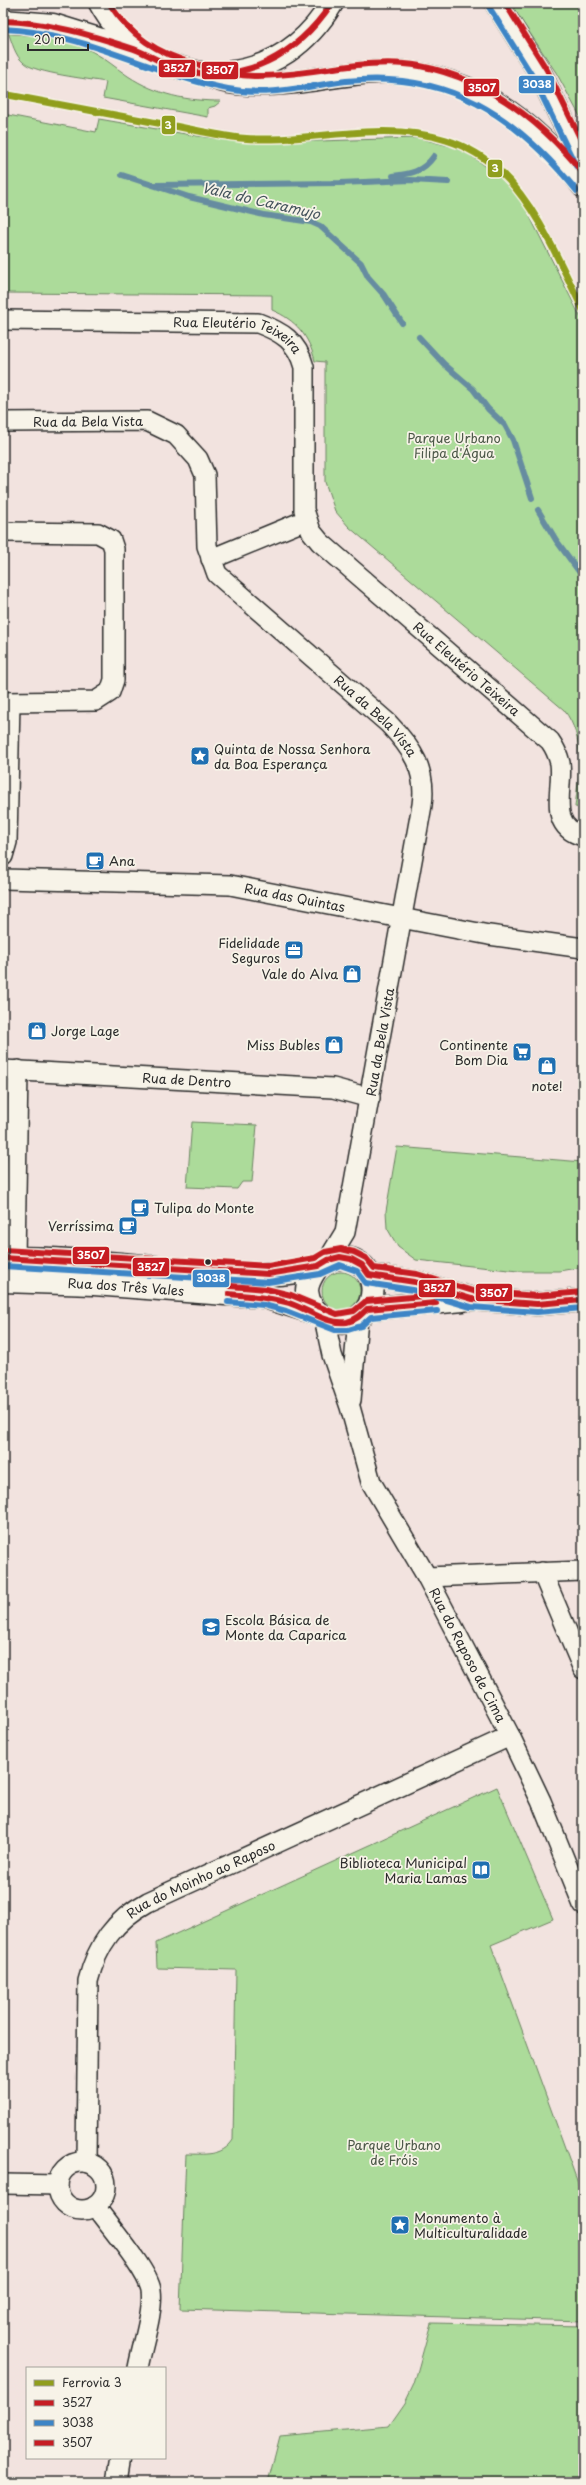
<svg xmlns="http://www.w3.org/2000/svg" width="586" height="2485" viewBox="0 0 586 2485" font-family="'Playpen Sans',sans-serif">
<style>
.green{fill:#acdb9a;stroke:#6c8362}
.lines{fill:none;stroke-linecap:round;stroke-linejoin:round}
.stream{stroke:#668ca0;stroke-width:6}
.minor-casing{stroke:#2b2b2b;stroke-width:22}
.major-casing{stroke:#2b2b2b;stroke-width:25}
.minor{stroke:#f7f3e8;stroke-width:19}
.major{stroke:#f7f3e8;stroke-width:22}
.bus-1-casing{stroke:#f7f3e8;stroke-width:9}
.bus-2-casing{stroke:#f7f3e8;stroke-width:9}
.bus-3-casing{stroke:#f7f3e8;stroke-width:9}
.bus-1{stroke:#c61d23;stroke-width:6}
.bus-2{stroke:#3d85c6;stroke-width:6}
.bus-3{stroke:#c61d23;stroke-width:6}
.rail-1-casing{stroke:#f7f3e8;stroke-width:10}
.rail-1{stroke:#909e1e;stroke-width:7}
.bus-dot{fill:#2b2b2b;stroke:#f7f3e8;stroke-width:1.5}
.labels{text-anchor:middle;stroke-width:3.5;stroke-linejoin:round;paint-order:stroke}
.street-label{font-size:13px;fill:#2b2b2b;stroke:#f7f3e8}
.park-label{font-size:13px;fill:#4b5747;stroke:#f7f3e8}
.poi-label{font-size:13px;fill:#2b2b2b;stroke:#f7f3e8;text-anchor:start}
.water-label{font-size:14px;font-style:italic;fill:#44535c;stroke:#f7f3e8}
.line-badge{stroke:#f7f3e8;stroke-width:1.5}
.badge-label{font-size:11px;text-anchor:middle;font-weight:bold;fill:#fff}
</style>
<rect width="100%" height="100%" fill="#f2e3df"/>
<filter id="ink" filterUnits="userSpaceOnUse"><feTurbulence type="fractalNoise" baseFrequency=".025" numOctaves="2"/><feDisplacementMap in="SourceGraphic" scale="8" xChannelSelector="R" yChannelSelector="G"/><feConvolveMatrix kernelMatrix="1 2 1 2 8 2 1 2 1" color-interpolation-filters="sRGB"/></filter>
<g filter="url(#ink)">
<path class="green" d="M510 3H582L583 122 557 74Z
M8 32C38 33 67 38 93 52 106 59 116 68 128 76 157 95 187 101 221 101L215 106 208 108V117L103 98 106 82C88 79 35 73 24 63 15 56 12 42 8 32Z
M3 114 96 132 99 119 197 136 253 143 418 138 453 147 470 155 499 176 523 203 583 322V808L575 807C579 773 586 739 564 710L349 527 335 511 325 482V362L315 361C309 336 296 320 272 310V295L3 293Z
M192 1122 257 1125 252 1182H242L237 1189 187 1187Z
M397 1147 583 1162V1267L559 1271H518L416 1260 398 1247 387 1228 386 1211Z
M322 1291a19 19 0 1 1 38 0a19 19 0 1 1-38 0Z
M497 1787 553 1919 491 1945 583 2197V2321L180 2309 186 2154C204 2154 222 2157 233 2140L236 1970 157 1968 156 1943Z
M431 2323 583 2326V2482H268L280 2436 389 2426 405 2403 414 2384Z"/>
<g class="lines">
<path class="stream" d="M122 175 189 197 264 215 311 222 320 226 361 263 368 277 384 295 402 323
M393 176C410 174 423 172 434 156
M156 185 340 183 411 180 448 182
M419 337 444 364 473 389 488 409 505 425 513 440 532 498
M538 510 556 540 583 577"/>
<g class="minor-casing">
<g id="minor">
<path id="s1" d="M3 320 258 323C282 332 297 341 304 367V510L311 531 320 542 550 741C555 748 558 755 560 763 564 789 546 826 583 836"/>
<path id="s2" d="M3 422 147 421 176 435 198 459 205 475 207 546 217 574 388 723C412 748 427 770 422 805L345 1232 328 1260"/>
<path d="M3 532 98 533 111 540 114 549V680L110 692 96 701 3 702"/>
<path d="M211 559 306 520"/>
<path d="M3 856 7 842 10 702"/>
<path id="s3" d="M3 879 230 885 489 935 583 948"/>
<path id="s4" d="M3 1070 333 1088 370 1098"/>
<path d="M15 1258 18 1070"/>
<path id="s5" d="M324 1318 332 1355 350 1407 371 1482 427 1577 510 1736 541 1801 583 1905"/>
<path d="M351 1400 358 1318"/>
<path d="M542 1572 583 1669"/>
<path d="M427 1577 583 1571"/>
<path id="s6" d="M86 2162 88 1981C97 1945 115 1920 148 1902L510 1736"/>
<circle cx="82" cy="2186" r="24"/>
<path d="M3 2184 58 2185"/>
<path d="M95 2206C108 2225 147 2269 151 2290 154 2311 142 2346 138 2368"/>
<path d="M116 2482 120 2458"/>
</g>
</g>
<g class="major-casing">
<g id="major">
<path d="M100 3C123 45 154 63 200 73 209 76 219 80 229 82 249 86 274 84 295 82 337 77 375 67 418 74 488 86 542 131 583 186"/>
<path d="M496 3 540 73 583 163"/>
<path d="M3 21 53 25 137 51"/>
<path d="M225 73C272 69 308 43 332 3"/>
<path d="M3 1258C91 1257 178 1273 266 1274 282 1275 302 1272 317 1266 329 1262 336 1255 351 1259 376 1267 380 1302 359 1317 338 1332 309 1315 307 1291 307 1281 313 1274 318 1266"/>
<path d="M369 1275 415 1282 472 1299 537 1304 583 1300"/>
<path id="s7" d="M3 1281 94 1284 265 1297 318 1314"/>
<path d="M367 1309 463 1300"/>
</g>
</g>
<use href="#minor" class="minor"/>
<use href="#major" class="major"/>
<g class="bus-1-casing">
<path id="bus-1" d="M3 21C48 22 91 35 134 49 150 55 165 65 181 70 245 85 297 55 332 3
M3 1258 268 1274 318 1266 328 1260 340 1257 351 1259 362 1265 369 1275 415 1282 472 1299 537 1304 583 1300
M229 1294C249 1296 270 1297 289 1303 307 1309 328 1325 347 1322 356 1320 361 1315 367 1309L436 1303"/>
</g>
<g class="bus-2-casing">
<path id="bus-2" d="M489 7 533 77 576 166
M3 29C85 32 150 74 228 89 269 97 306 86 346 81 448 70 515 115 577 191
M3 1266 268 1282 320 1274 340 1265 357 1271 366 1283 413 1290 471 1307 537 1312 583 1308
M228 1302 264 1305 286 1311 335 1330H348L361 1326 371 1317 437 1311"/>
</g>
<g class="bus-3-casing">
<path id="bus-3" d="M109 3C130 36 158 54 196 64 216 69 233 76 254 76 310 77 365 56 420 66 487 79 541 121 583 173
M505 3 547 70 583 144
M3 1250 268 1266 315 1258 325 1252 341 1249 354 1252 366 1258 374 1268 417 1274 473 1291 537 1296 582 1292
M230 1286 266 1289 291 1295 337 1314 354 1311 366 1301 435 1295"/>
</g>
<use href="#bus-1" class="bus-1"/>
<use href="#bus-2" class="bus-2"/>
<use href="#bus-3" class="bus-3"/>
<g class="rail-1-casing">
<path id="rail-1" d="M3 94C56 104 110 114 163 124 188 128 214 135 240 138 280 142 324 134 365 132 503 124 531 202 583 310"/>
</g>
<use href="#rail-1" class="rail-1"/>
</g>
</g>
<defs>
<g id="sight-square" transform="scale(1)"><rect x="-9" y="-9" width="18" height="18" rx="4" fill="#1f6fb2" stroke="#f7f3e8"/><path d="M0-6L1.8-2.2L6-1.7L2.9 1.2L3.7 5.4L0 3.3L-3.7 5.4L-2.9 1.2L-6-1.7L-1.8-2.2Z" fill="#fff"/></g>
<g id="cafe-square" transform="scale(1)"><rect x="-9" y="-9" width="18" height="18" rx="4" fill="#1f6fb2" stroke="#f7f3e8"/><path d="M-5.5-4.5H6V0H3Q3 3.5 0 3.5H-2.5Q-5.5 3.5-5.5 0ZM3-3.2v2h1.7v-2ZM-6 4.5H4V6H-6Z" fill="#fff"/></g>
<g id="office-square" transform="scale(1)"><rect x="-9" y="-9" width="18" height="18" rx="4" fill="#1f6fb2" stroke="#f7f3e8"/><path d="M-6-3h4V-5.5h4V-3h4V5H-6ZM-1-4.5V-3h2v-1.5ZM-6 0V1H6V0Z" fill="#fff"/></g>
<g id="shop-square" transform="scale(1)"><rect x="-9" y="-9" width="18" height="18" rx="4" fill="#1f6fb2" stroke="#f7f3e8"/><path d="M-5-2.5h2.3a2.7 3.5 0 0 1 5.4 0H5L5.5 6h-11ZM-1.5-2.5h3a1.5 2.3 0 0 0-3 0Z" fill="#fff"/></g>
<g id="supermarket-square" transform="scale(1)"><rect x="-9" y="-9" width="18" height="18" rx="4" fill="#1f6fb2" stroke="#f7f3e8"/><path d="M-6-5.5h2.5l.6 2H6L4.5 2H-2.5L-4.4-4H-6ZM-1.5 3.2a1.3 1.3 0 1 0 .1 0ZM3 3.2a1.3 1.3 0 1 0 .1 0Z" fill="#fff"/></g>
<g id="school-square" transform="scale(1)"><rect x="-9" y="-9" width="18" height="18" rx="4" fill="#1f6fb2" stroke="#f7f3e8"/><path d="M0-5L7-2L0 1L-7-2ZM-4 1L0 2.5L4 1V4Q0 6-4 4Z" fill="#fff"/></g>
<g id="library-square" transform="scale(1)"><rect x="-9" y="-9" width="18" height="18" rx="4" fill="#1f6fb2" stroke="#f7f3e8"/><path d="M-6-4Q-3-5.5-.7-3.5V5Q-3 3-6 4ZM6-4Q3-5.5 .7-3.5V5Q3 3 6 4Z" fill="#fff"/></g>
</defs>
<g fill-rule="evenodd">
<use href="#sight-square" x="200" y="756"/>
<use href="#cafe-square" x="95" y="861"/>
<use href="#office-square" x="294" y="950"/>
<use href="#shop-square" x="352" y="974"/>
<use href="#shop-square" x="37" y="1031"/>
<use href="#shop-square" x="334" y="1045"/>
<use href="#supermarket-square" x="522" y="1052"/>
<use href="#shop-square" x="547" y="1066"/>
<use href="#cafe-square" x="140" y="1208"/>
<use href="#cafe-square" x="128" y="1226"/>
<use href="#school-square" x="211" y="1627"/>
<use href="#library-square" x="481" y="1870"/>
<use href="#sight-square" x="400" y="2225"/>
</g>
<circle class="bus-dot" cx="208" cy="1262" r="3.5"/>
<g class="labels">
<g class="street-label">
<text dy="5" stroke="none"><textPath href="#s1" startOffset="238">Rua Eleutério Teixeira</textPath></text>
<text dy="5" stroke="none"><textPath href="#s2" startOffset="85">Rua da Bela Vista</textPath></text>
<text dy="5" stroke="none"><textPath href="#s1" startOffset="695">Rua Eleutério Teixeira</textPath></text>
<text dy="5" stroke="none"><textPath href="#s2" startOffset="540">Rua da Bela Vista</textPath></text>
<text dy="5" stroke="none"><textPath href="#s3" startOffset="293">Rua das Quintas</textPath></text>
<text transform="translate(380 1042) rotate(-80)" y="5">Rua da Bela Vista</text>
<text dy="5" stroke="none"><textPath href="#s4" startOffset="184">Rua de Dentro</textPath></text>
<text dy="5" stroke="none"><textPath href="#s7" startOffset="123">Rua dos Três Vales</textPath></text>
<text dy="5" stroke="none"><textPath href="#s5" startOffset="369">Rua do Raposo de Cima</textPath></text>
<text dy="5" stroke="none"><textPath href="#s6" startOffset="341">Rua do Moinho ao Raposo</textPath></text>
</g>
<g class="park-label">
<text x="454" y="443">Parque Urbano<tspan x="454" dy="15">Filipa d'Água</tspan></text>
<text x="394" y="2150">Parque Urbano<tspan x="394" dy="15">de Fróis</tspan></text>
</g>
<g class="poi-label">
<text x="214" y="754">Quinta de Nossa Senhora<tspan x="214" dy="15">da Boa Esperança</tspan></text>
<text x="109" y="866">Ana</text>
<text x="280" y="948" text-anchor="end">Fidelidade<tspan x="280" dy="15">Seguros</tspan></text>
<text x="338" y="979" text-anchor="end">Vale do Alva</text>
<text x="51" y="1036">Jorge Lage</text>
<text x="320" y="1050" text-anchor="end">Miss Bubles</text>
<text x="508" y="1050" text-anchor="end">Continente<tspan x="508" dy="15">Bom Dia</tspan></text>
<text x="547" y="1091" text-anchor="middle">note!</text>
<text x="154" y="1213">Tulipa do Monte</text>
<text x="114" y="1231" text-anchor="end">Verríssima</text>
<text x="225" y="1625">Escola Básica de<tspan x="225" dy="15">Monte da Caparica</tspan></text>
<text x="467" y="1868" text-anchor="end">Biblioteca Municipal<tspan x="467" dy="15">Maria Lamas</tspan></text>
<text x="414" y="2223">Monumento à<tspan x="414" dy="15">Multiculturalidade</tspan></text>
</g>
<g class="water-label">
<text transform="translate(261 201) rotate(13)" y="5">Vala do Caramujo</text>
</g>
</g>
<g class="line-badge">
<rect x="158" y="59" width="38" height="19" rx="4" fill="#c61d23"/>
<rect x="201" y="61" width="38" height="19" rx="4" fill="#c61d23"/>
<rect x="518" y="75" width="37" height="19" rx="4" fill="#3d85c6"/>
<rect x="463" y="78" width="37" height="19" rx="4" fill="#c61d23"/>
<rect x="161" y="115" width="15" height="20" rx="4" fill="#909e1e"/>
<rect x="487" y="159" width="16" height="19" rx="4" fill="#909e1e"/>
<rect x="72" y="1246" width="38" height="19" rx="4" fill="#c61d23"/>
<rect x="132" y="1257" width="38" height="20" rx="4" fill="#c61d23"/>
<rect x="192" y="1269" width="38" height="19" rx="4" fill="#3d85c6"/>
<rect x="418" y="1279" width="38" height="19" rx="4" fill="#c61d23"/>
<rect x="475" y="1283" width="38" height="19" rx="4" fill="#c61d23"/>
</g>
<g class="badge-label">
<text x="177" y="72">3527</text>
<text x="220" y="74">3507</text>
<text x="537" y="88">3038</text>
<text x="482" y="92">3507</text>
<text x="168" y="129">3</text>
<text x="495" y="172">3</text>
<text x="91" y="1259">3507</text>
<text x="151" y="1271">3527</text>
<text x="211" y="1282">3038</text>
<text x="437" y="1292">3527</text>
<text x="494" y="1297">3507</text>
</g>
<rect width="586" height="2485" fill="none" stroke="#f7f3e8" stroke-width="16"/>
<rect x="8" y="8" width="570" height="2469" fill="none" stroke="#2b2b2b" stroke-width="1.5" filter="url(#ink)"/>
<rect x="26" y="2367" width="140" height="92" fill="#f7f3e8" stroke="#a5a39c"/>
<rect x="34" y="2380" width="20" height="6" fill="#909e1e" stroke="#a5a39c"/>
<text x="62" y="2387" font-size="12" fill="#2b2b2b">Ferrovia 3</text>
<rect x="34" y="2400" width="20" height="6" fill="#c61d23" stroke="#a5a39c"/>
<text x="62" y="2407" font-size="12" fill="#2b2b2b">3527</text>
<rect x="34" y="2420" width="20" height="6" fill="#3d85c6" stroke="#a5a39c"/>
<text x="62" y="2427" font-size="12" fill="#2b2b2b">3038</text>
<rect x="34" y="2440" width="20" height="6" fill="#c61d23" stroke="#a5a39c"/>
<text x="62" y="2447" font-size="12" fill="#2b2b2b">3507</text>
<path d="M28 44v6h60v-6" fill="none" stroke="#2b2b2b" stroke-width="2"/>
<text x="34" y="44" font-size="12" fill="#2b2b2b" stroke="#f7f3e8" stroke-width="3" paint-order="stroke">20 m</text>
</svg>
